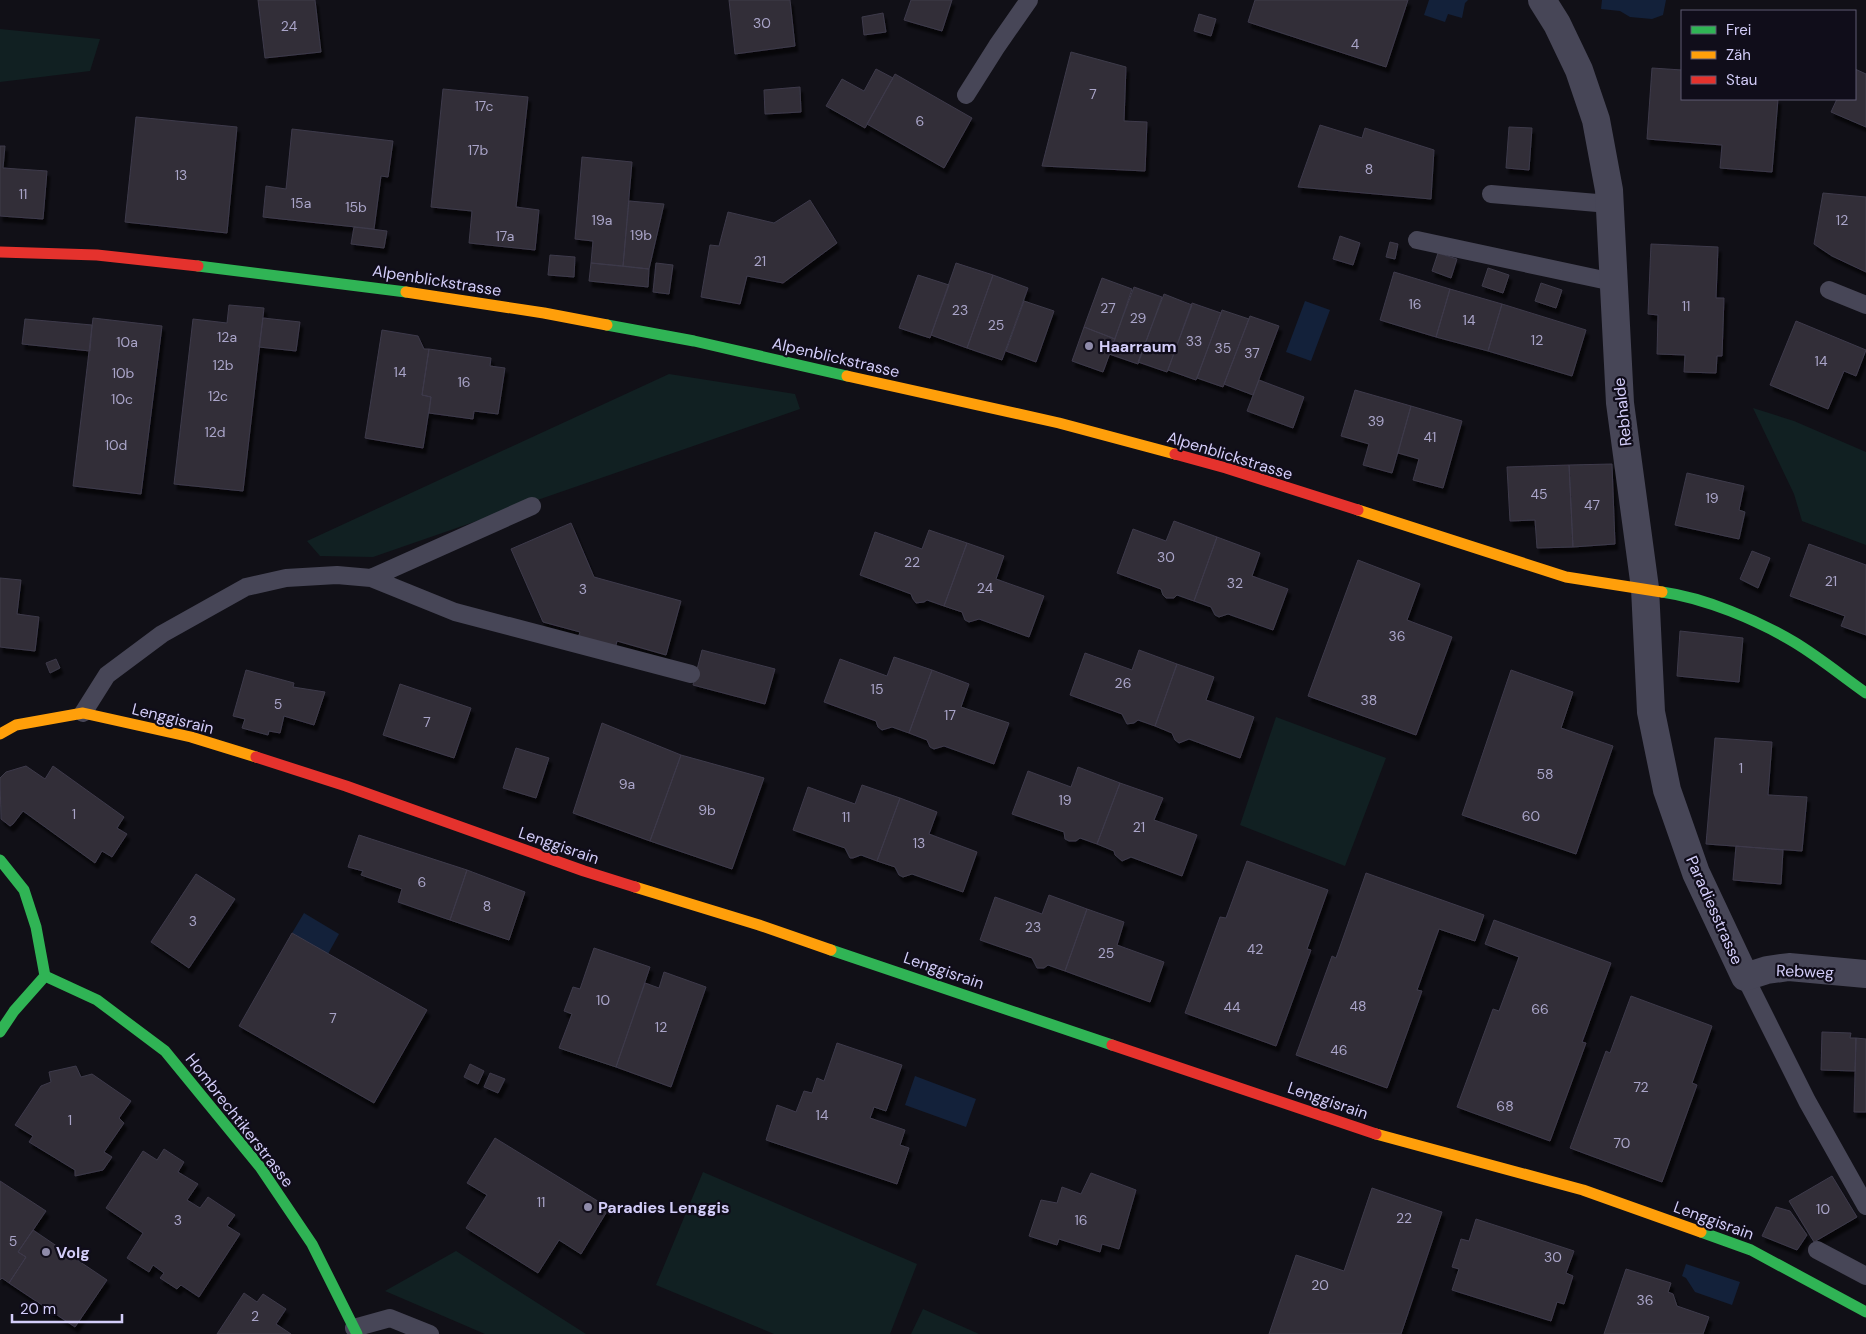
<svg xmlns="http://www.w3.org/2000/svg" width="1866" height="1334" viewBox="0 0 1866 1334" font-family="'DM Sans',sans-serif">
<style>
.green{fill:#112022}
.water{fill:#13213a}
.building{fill:#302e39;stroke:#3e3a4a;filter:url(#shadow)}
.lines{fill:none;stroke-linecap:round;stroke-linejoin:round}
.lane{stroke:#474657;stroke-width:18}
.street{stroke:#474657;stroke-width:28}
.fast{stroke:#30b455;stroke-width:11}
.slow{stroke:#ff9f0a;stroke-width:11}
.jam{stroke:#e5322d;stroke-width:11}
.poi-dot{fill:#8f8baa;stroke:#100d1a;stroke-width:2}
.labels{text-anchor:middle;stroke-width:4.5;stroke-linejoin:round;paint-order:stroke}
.number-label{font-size:14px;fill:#aaa5c9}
.street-label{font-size:16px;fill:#d3cdf9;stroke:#100d1a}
.poi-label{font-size:16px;font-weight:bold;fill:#d3cdf9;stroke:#100d1a;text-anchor:start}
</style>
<defs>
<filter id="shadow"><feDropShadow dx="3" dy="5.5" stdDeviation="1" flood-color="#0009"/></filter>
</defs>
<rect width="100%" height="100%" fill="#111017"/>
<path class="green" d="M0 29 100 39 90 71 0 82Z
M669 374 795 394 800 409 373 557 320 556 307 541Z
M1753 408 1794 421 1866 452V545L1802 521 1794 494Z
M1276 717 1386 758 1345 866 1240 825Z
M703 1172 917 1264 890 1334H774L656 1285Z
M456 1251 586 1334H485L385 1291Z
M923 1309 979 1334H911Z"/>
<path class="water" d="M1429 0H1468L1465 3 1462 18 1448 14 1445 22 1424 15Z
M1602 0H1666L1663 15 1652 19 1630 17 1620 11 1601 9Z
M1305 301 1330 310 1311 361 1286 352Z
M304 913 339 934 328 954 292 933Z
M915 1076 976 1099 966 1127 905 1105Z
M1686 1264 1740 1282 1732 1305 1695 1292 1686 1278 1682 1276Z"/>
<path class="building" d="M258 0H315L321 52 265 58Z
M729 0H790L795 46 735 54Z
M911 0H952L942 31 904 20Z
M1255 0H1408L1386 67 1248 22Z
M883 13 886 32 864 35 862 17Z
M1199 14 1216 19 1211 36 1194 31Z
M1071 52 1126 67 1124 121 1147 122 1145 171 1042 166Z
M1652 68 1682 70V99H1778L1772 172 1720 168 1722 145 1647 139Z
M876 69 893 78 865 128 826 106 842 79 864 91Z
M1855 69 1866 74V127L1831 112 1837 99H1855Z
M895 74 972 118 944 168 867 124Z
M800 87 801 112 765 114 764 90Z
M443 89 528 97 516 207 539 210 535 250 469 243 472 211 431 207Z
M136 117 237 127 227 233 125 222Z
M1320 125 1362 138 1365 128 1434 150 1431 199 1298 187Z
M1509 127 1532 128 1529 170 1506 168Z
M292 129 393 141 388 177 381 176 374 229 263 217 266 186 286 189Z
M0 146H5L3 168 47 171 43 219 0 216Z
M582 157 632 162 623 266 591 263 593 241 575 239Z
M1823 193 1866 197V272L1832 256 1814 244Z
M810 200 837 243 783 283 747 276 740 304 701 297 710 245 719 246 728 212 774 223Z
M629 201 664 204 649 269 623 266Z
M354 227 387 231 384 248 351 244Z
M1340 236 1360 243 1353 265 1333 259Z
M1390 242 1398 244 1395 259 1386 257Z
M1651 244 1718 247 1716 298H1724L1722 356H1717L1716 373 1684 372 1685 355 1657 354 1658 315 1648 314Z
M1438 253 1457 259 1451 278 1432 271Z
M550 255 575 257 574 277 548 275Z
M591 263 649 269 648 287 589 281Z
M656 263 673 265 669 294 653 292Z
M956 263 993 275 967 348 931 335Z
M1488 268 1509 275 1503 293 1482 286Z
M1394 272 1450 289 1436 337 1380 320Z
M918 275 949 285 930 338 899 328Z
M993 275 1028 288 1002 360 967 348Z
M1102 278 1132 289 1115 339 1084 327Z
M1541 283 1562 290 1556 308 1535 301Z
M1134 287 1162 297 1138 364 1109 354Z
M1450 289 1502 304 1488 351 1436 337Z
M1164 294 1192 305 1167 372 1138 362Z
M1024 301 1054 311 1036 362 1006 351Z
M1192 303 1221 313 1196 380 1168 370Z
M1502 304 1586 330 1572 376 1488 351Z
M229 305 264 308 243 491 174 484 193 319 227 323Z
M1222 310 1249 319 1223 387 1197 378Z
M1250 316 1279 326 1253 395 1224 384Z
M93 318 162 326 141 494 73 486Z
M263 318 300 322 296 351 259 347Z
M25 319 92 325 90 351 22 344Z
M1796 321 1866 350 1856 376 1844 371 1828 409 1770 385Z
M1084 327 1115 339 1103 372 1072 361Z
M382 330 418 336 424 349H429L422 395 431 397 423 448 365 438Z
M429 349 491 358 490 366 505 368 498 414 474 411 473 419 429 413 431 397 422 395Z
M1259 380 1304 397 1293 428 1247 411Z
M1355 390 1411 406 1392 473 1363 465 1369 444 1341 436Z
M1411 406 1462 421 1443 488 1413 480 1419 459 1398 453Z
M1612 464 1615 544 1573 547 1569 465Z
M1569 465 1573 547 1537 548 1535 520 1510 521 1507 467Z
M1687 473 1744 486 1739 510 1745 512 1739 539 1675 525Z
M1174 521 1217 537 1194 601 1177 595 1174 598H1166L1163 595 1161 589 1117 573 1133 529 1166 541Z
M571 523 594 577 681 601 666 655 617 641 615 649 578 638 580 632 543 622 511 549Z
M929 530 967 543 944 606 927 600 924 602 916 603 913 599 911 594 860 575 875 532 922 549Z
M1217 537 1260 553 1252 576 1288 589 1273 630 1228 614 1219 617 1215 615 1211 607 1194 601Z
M967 543 1004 556 996 579 1044 596 1029 637 979 619 969 622 965 620 962 612 944 606Z
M1809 544 1866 565V635L1841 626 1845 616 1790 596Z
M1752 551 1770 558 1758 588 1740 579Z
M1358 560 1420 584 1407 620 1452 637 1416 735 1308 696Z
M0 578 21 580 17 614 39 617 35 651 0 647Z
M1680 631 1743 638 1739 682 1677 676Z
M702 650 775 669 765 704 693 685Z
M1139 650 1177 664 1155 726 1138 720 1134 723 1127 724 1122 714 1070 695 1085 653 1132 670Z
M894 657 932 670 909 733 892 727 882 730 878 727 876 721 824 702 840 659 887 676Z
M56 659 60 668 50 673 46 663Z
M1177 664 1214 677 1206 700 1254 717 1240 758 1189 739 1179 743 1175 740 1172 733 1155 726Z
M246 670 294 683 293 687 325 692 314 725 284 716 280 733 269 731 268 735 242 728 245 719 233 716Z
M932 670 969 684 961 707 1009 723 994 764 944 746 934 749 930 747 927 740 909 733Z
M1511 670 1573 692 1561 728 1613 746 1576 854 1462 815Z
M400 684 471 708 454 758 383 735Z
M602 723 681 755 650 841 573 813Z
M1715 738 1772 742 1768 795 1807 797 1802 851 1706 844Z
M516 748 549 758 536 798 503 788Z
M681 755 764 778 732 869 650 841Z
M26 766 45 779 53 766 124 817 117 828 127 834 112 857 102 851 95 863 23 811 13 824 10 826 1 819 0 778 6 772Z
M1078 767 1120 783 1097 844 1080 838 1076 841H1069L1065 839 1064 832 1012 814 1028 771 1071 787Z
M1120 783 1163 798 1154 820 1197 835 1182 876 1131 857 1122 861 1115 855 1114 851 1097 844Z
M862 785 900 798 877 861 861 855 853 858H850L845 848 793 830 808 787 855 804Z
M900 798 937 812 929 834 977 852 963 892 912 874 903 877 899 875 895 867 877 861Z
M359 835 467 870 450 920 398 902 402 889 361 875 363 871 348 867Z
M1736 846 1783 850 1781 884 1733 880Z
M1247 861 1328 890 1307 949 1311 950 1276 1046 1185 1013 1220 917 1226 918Z
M467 870 525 892 509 940 450 920Z
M1366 873 1484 915 1475 941 1439 929 1417 990 1422 991 1387 1088 1296 1055 1332 956 1336 958Z
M196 874 235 899 189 968 151 942Z
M1049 895 1087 909 1065 971 1048 965 1044 968H1037L1032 958 980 940 995 897 1042 914Z
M1087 909 1124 922 1117 945 1164 962 1150 1002 1065 971Z
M1494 920 1611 963 1582 1042 1586 1043 1550 1141 1457 1107 1493 1009 1499 1011 1519 957 1485 944Z
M292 933 427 1010 374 1103 239 1026Z
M594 948 650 967 616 1067 559 1048 572 1014 564 1011 573 987 580 989Z
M664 972 706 987 671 1087 616 1067 645 983 659 988Z
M1631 996 1712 1026 1692 1083 1697 1085 1662 1182 1570 1148 1606 1051 1610 1053Z
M1822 1032 1851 1033 1850 1038H1856L1855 1071 1821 1070Z
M1856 1038 1866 1039V1112H1854Z
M837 1043 902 1065 886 1111 874 1107 870 1118 905 1130 900 1145 909 1148 897 1184 766 1140 777 1105 796 1112 804 1091 812 1093 817 1078 824 1081Z
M470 1064 484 1071 478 1084 464 1077Z
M76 1066 81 1077 92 1074 131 1101 119 1118 124 1123 104 1152 112 1157 103 1170 75 1176V1170L29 1142 33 1136 15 1125 41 1086 51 1082 49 1072Z
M490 1073 505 1079 498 1093 484 1087Z
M495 1138 609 1208 581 1254 559 1240 538 1273 466 1228 487 1195 467 1183Z
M164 1149 184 1162 178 1172 198 1184 187 1200 200 1208 208 1197 235 1215 227 1226 240 1234 199 1297 181 1285 177 1289 160 1278 164 1273 153 1265 149 1272 127 1258 143 1233 106 1208 143 1151 157 1160Z
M1091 1173 1136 1190 1119 1249 1102 1244 1100 1252 1059 1239 1057 1245 1029 1236 1041 1200 1057 1203 1062 1187 1081 1194Z
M1832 1176 1857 1217 1814 1242 1789 1201Z
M0 1181 46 1211 18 1252 26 1257 9 1283 2 1278 0 1280Z
M1372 1188 1442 1212 1401 1334H1269L1296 1255 1344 1271Z
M1776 1207 1790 1211 1807 1235 1797 1250 1762 1236Z
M1476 1219 1574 1251 1566 1273 1573 1276 1564 1304 1557 1302 1551 1321 1452 1290 1459 1269 1452 1267 1461 1239 1469 1241Z
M33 1230 107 1280 75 1327 9 1283 26 1257 18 1252Z
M1626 1269 1671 1283 1668 1292 1673 1294 1677 1306 1709 1317 1703 1334H1604Z
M244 1293 257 1302 263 1294 286 1309 276 1324 291 1334H217Z"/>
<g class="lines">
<path class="lane" d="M966 95 997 46 1029 0
M1491 194 1609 204
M1417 240 1613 282
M1829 290 1866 305
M371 578 532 506
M83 713 107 675 162 634 246 587 286 578 337 575 371 578 455 612 691 674
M1745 977 1807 1101 1866 1206
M1817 1250 1866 1276
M354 1328 390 1318 430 1334"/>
<path class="street" d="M1542 0 1557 24 1579 70 1596 120 1609 190 1620 403 1645 588 1651 712 1667 790 1696 873 1745 977 1767 970 1789 967 1866 974"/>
<path class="fast" d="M198 266 406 292
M607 325 694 341 847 376
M1662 592C1705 598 1757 620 1794 642 1819 657 1842 676 1866 693
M0 860 24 890 36 927 45 976
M831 950 1112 1045
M45 976 97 1000 165 1051 260 1167 312 1244 357 1334
M0 1032 14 1011 45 976
M1701 1232 1751 1250 1866 1312"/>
<path class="slow" d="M406 292 544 313 607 325
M847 376 1059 423 1175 454
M1358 510 1566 577 1662 592
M0 734 16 725 83 713 191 737 256 757
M635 887 759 925 831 950
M1376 1134 1583 1190 1701 1232"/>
<path class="jam" d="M0 252 97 255 198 266
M1175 454 1226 468 1358 510
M256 757 346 786 584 871 635 887
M1112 1045 1376 1134"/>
</g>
<g class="poi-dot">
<circle cx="1089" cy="346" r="5"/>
<circle cx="588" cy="1207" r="5"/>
<circle cx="46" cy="1252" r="5"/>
</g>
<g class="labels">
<g class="number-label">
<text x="762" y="28">30</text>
<text x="289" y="31">24</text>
<text x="1355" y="49">4</text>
<text x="1093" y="99">7</text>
<text x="484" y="111">17c</text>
<text x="920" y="126">6</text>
<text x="478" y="155">17b</text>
<text x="1369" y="174">8</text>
<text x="181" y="180">13</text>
<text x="23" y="199">11</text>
<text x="301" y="208">15a</text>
<text x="356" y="212">15b</text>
<text x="602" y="225">19a</text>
<text x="1842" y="225">12</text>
<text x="641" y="240">19b</text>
<text x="505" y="241">17a</text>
<text x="760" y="266">21</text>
<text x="1415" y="309">16</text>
<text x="1686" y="311">11</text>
<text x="1108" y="313">27</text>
<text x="960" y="315">23</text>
<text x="1138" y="323">29</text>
<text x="1469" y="325">14</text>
<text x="996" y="330">25</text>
<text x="227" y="342">12a</text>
<text x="1537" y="345">12</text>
<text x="1194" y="346">33</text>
<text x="127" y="347">10a</text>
<text x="1223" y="353">35</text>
<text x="1252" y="358">37</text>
<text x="1821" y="366">14</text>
<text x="223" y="370">12b</text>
<text x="400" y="377">14</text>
<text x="123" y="378">10b</text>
<text x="464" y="387">16</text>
<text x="218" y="401">12c</text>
<text x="122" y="404">10c</text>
<text x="1376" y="426">39</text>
<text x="215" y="437">12d</text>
<text x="1430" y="442">41</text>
<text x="116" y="450">10d</text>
<text x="1539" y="499">45</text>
<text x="1712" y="503">19</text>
<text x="1592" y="510">47</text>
<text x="1166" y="562">30</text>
<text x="912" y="567">22</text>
<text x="1831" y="586">21</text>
<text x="1235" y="588">32</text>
<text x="985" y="593">24</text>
<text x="583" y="594">3</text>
<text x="1397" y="641">36</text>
<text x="1123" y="688">26</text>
<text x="877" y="694">15</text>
<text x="1369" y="705">38</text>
<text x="278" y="709">5</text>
<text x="950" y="720">17</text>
<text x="427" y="727">7</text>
<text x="1741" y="773">1</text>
<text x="1545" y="779">58</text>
<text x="627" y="789">9a</text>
<text x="1065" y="805">19</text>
<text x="707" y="815">9b</text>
<text x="74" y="819">1</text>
<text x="1531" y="821">60</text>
<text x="846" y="822">11</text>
<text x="1139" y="832">21</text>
<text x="919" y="848">13</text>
<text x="422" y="887">6</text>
<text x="487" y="911">8</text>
<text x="193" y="926">3</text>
<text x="1033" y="932">23</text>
<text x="1255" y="954">42</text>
<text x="1106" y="958">25</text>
<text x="603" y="1005">10</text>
<text x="1358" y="1011">48</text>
<text x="1232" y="1012">44</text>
<text x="1540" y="1014">66</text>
<text x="333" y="1023">7</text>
<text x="661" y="1032">12</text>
<text x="1339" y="1055">46</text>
<text x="1641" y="1092">72</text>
<text x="1505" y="1111">68</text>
<text x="822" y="1120">14</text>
<text x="70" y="1125">1</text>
<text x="1622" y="1148">70</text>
<text x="541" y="1207">11</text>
<text x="1823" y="1214">10</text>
<text x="1404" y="1223">22</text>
<text x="178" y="1225">3</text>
<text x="1081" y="1225">16</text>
<text x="13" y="1246">5</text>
<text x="1553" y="1262">30</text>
<text x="1320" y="1290">20</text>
<text x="1645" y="1305">36</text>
<text x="255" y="1321">2</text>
</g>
<g class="street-label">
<text transform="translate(437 280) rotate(9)" y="6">Alpenblickstrasse</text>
<text transform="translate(836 357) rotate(13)" y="6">Alpenblickstrasse</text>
<text transform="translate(1622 412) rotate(-96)" y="6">Rebhalde</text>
<text transform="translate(1230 455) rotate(17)" y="6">Alpenblickstrasse</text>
<text transform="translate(173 718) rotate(14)" y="6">Lenggisrain</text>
<text transform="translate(559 845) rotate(19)" y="6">Lenggisrain</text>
<text transform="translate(1715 910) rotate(66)" y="6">Paradiesstrasse</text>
<text transform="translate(944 970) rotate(19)" y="6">Lenggisrain</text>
<text transform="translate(1805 971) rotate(2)" y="6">Rebweg</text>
<text transform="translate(1328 1100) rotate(19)" y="6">Lenggisrain</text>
<text transform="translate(240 1120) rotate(52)" y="6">Hombrechtikerstrasse</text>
<text transform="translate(1714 1220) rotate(20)" y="6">Lenggisrain</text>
</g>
<g class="poi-label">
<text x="1099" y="352">Haarraum</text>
<text x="598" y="1213">Paradies Lenggis</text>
<text x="56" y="1258">Volg</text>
</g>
</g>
<rect x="1681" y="10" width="175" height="90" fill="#100d1a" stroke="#5e5a73"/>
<rect x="1691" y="26" width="25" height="8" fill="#30b455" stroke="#5e5a73"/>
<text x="1726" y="35" font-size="15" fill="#d3cdf9">Frei</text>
<rect x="1691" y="51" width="25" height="8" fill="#ff9f0a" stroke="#5e5a73"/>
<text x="1726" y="60" font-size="15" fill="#d3cdf9">Zäh</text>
<rect x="1691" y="76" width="25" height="8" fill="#e5322d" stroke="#5e5a73"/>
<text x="1726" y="85" font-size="15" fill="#d3cdf9">Stau</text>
<path d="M12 1314v8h110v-8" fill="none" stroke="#d3cdf9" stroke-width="2.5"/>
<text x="20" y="1314" font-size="15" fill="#d3cdf9" stroke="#100d1a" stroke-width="4" paint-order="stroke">20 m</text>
</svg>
